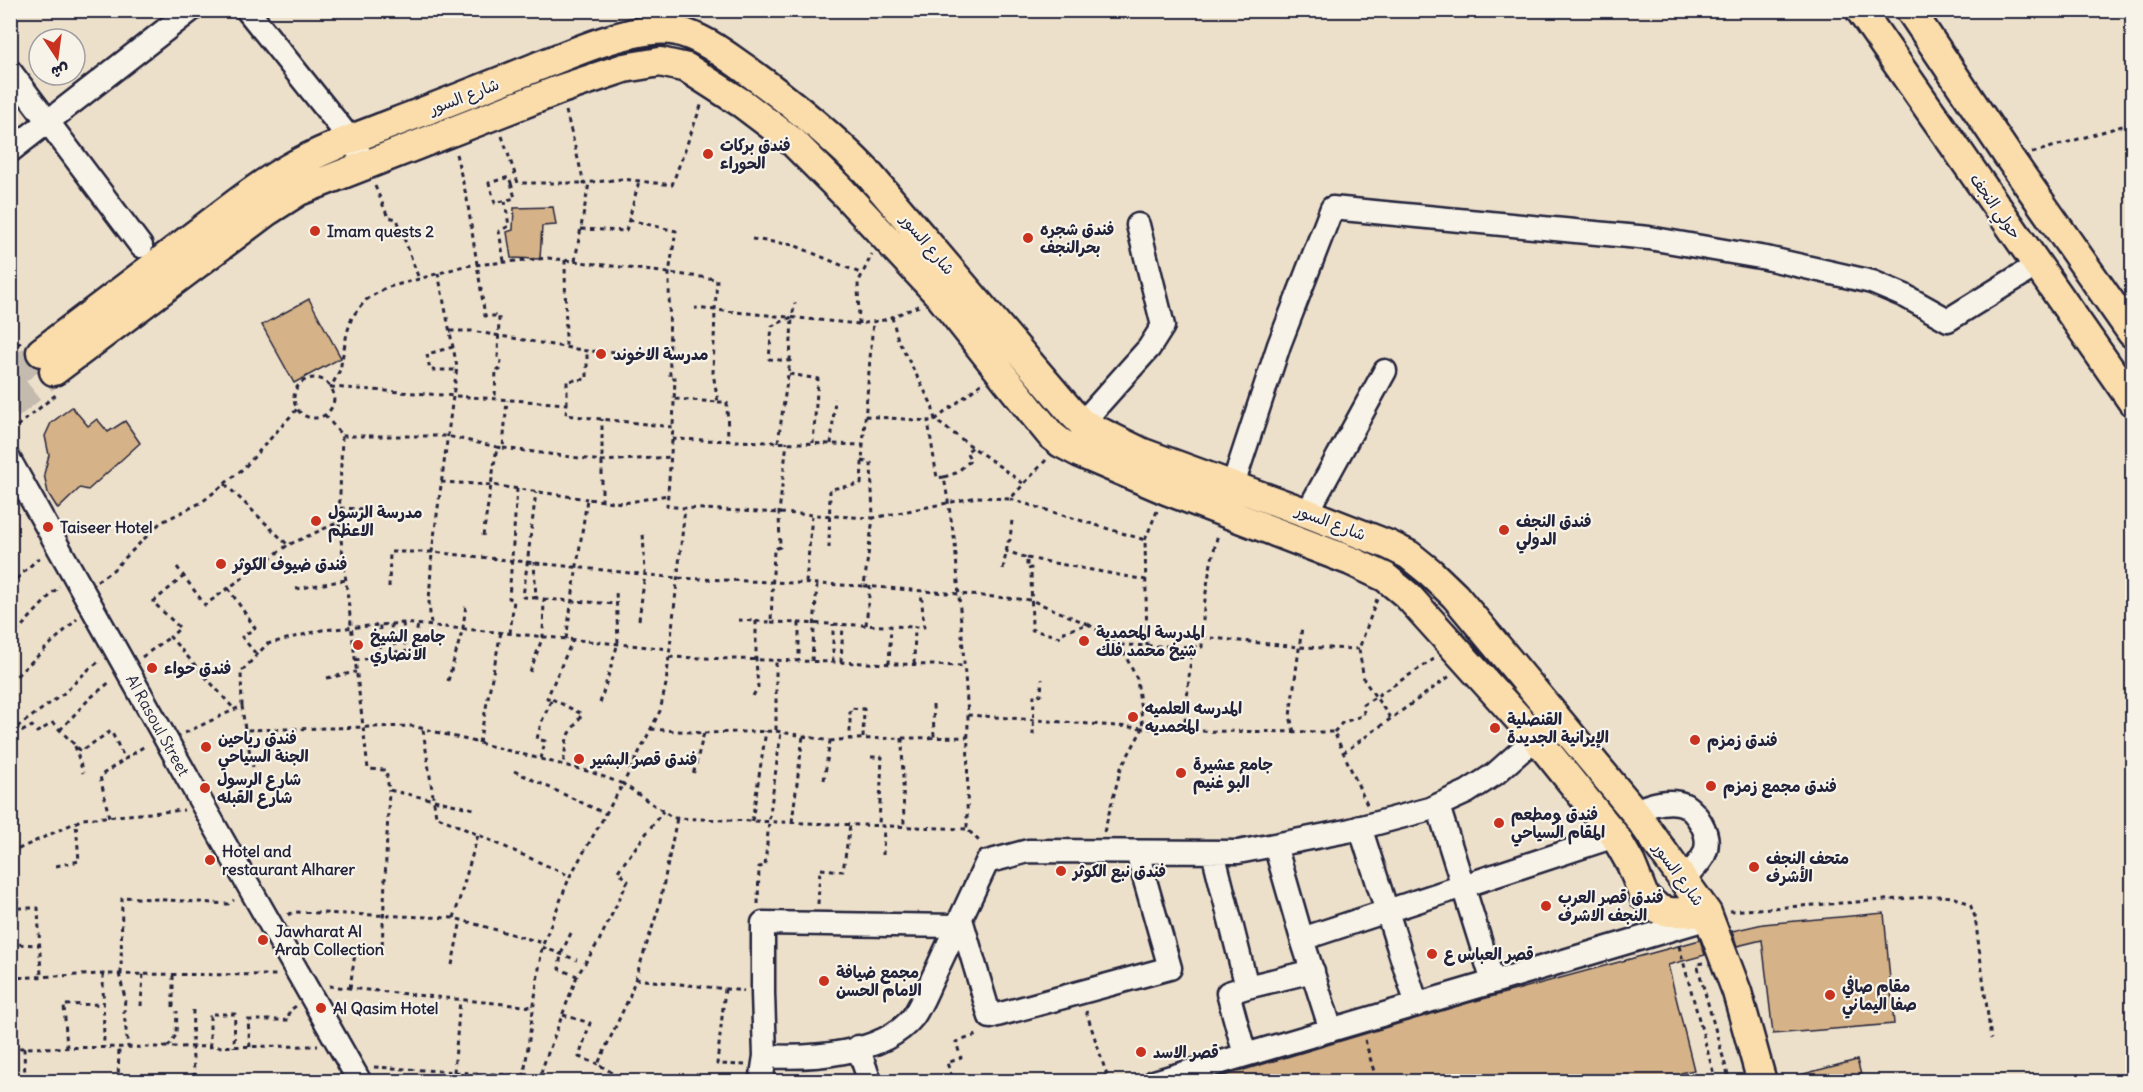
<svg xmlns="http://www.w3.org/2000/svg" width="2143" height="1092" viewBox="0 0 2143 1092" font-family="Delius,'Playpen Sans Arabic',sans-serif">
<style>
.building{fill:#d5b287;stroke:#22223b;stroke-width:1.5}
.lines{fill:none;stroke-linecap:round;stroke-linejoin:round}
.major-tunnel{stroke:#c4baae;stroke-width:28;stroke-dasharray:28 14;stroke-linecap:butt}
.minor-casing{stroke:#22223b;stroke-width:27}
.major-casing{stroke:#22223b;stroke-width:33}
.path{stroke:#22223b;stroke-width:3;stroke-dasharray:4.5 4.5;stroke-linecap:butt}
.minor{stroke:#f7f3e8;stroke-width:22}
.major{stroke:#fbddab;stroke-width:28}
.poi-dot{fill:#c8321e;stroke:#f7f3e8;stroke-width:2}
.labels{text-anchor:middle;stroke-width:4.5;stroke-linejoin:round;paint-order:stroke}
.street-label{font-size:16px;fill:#22223b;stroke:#f7f3e8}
.poi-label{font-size:16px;font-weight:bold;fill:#22223b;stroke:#f7f3e8;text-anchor:start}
</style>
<rect width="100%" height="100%" fill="#ede0cb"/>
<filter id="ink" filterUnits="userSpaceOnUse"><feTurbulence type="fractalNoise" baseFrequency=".0167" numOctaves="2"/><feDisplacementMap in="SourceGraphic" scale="12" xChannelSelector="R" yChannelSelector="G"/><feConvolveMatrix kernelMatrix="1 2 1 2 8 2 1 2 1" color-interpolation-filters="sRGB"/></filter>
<g filter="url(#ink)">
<path class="building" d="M553 207 556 225 542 226 540 259 511 258 507 232 513 230 514 208Z
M309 299 341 358 294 383 262 325Z
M72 407 88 426 97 419 108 432 125 421 140 443 88 490 80 488 58 509 48 493 44 474 49 455 45 436 51 423Z
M1884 913 1894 1024 1773 1034 1762 940 1737 946 1732 931 1763 924Z
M1700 940 1705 955 1668 965 1694 1070 1681 1073 1677 1082H1203L1468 1003Z
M1857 1060 1863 1082H1793L1792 1077Z"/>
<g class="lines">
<path class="major-tunnel" d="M10 376 41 352
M10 406 54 371"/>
<g class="minor-casing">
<path id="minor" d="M247 10 351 140 366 164
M10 71 141 246
M10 151 191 10
M1082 423 1149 348 1163 326 1138 225
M10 461 205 809 360 1082
M1228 500 1279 345 1332 208 1649 238 1766 258 1872 282 1905 296 1948 320 2037 265
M1307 513 1385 371
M1438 806 1493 982 1709 918
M1634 811C1649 805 1669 798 1685 805 1691 809 1697 816 1701 823 1715 848 1702 862 1683 879
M1360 827 1417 1005
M1275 845 1302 939 1615 836
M1213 852 1247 987 1313 971
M961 919 990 1017 1170 968 1137 852
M1302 939 1331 1030
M858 1047 870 1082
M1245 1055 1228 993 1247 987
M765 1056C809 1059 883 1055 913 1017 920 1007 925 995 930 984 939 965 948 945 957 926
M761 1082 765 1056 763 993V923L957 926 987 862 1028 851 1238 852 1347 831 1430 809 1467 792 1495 774 1548 727
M1154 1082 1493 982"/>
</g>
<g class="major-casing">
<path id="major" d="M1860 10 2132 401
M1910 10 2010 159 2132 333
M41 352C91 314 141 276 191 238 223 214 254 188 289 168 320 150 357 137 391 124 439 106 486 87 534 68 570 54 640 22 677 31 702 37 724 54 744 68 788 100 828 132 866 171L1071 412 1082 423 1143 453 1307 513 1389 545 1409 555 1430 572 1455 596 1634 811 1707 913 1737 992 1762 1082
M54 371 266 212 299 191 561 89 624 68 660 62 687 68 743 104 793 142 843 192 939 295 1032 412 1051 435 1061 443 1082 454 1166 490 1351 561 1385 577 1407 595 1536 738 1615 836 1631 864 1644 896 1660 910 1670 912 1707 913"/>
</g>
<path class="path" d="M566 111 584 183 623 179 672 185 702 103
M502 136 518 183H584
M2032 153 2132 123
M456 154 467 199 485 316H499L498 359 501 360 500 370 496 369 495 399
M511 183 515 198 495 203 489 183 509 177 511 183 517 181
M375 186 388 217 397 219 419 279
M629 220 676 231 669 273 670 378H675L673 427
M581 229 626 231 639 181
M752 239 794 245 862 274
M565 260 566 348
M504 261 499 231 509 226 505 201
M575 261 589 183
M438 273 457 367 432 552 678 578 864 586 873 518 685 508
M919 306 884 320 859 324 715 310 717 279 548 258 464 266 419 279 385 288 366 300 352 317 347 333 340 370 331 387 567 404 566 415 673 427 667 506 685 508 666 684 660 711 623 784 673 818 967 829
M892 317 898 340 932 405 935 420 1024 484
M859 324 858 283 872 254
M450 331H472L587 351 670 353
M453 347 427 354 430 370H456
M10 350 21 342
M790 361 792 317
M789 374 818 379 813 443
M294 398a20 20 0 1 1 40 0a20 20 0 1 1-40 0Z
M981 384 935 420 928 421 937 478 944 477 955 543 968 715 1143 728 1137 679 1120 645 1088 624
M675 399 718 402 713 373 715 310 695 308
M718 402H727L728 440
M567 404V381L587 379V351
M865 416 928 421
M10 432 58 393
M342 436H447L497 447
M672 439 863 445 873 322
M778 442 790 361 769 359 772 326 792 317 795 303
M831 444 835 399
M503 448 602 461 671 457
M862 461 871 463 873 518 977 497 1010 499 1046 460
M944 477 956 473 971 460 966 452 973 447
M441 482 492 485 587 499
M225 484 288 545 339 522 342 436 325 415
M1010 499 1145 540 1147 646
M602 502V419
M340 508 363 509
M339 522 368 769 386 770 389 790 474 809
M483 536 497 447 503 448 507 400
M1145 540 1157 511
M829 548 830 489 861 484 863 445
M1027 558 1146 580
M177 567 205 605 288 545
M1003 569 1008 542 1010 540 1012 520
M184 576 153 602 180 628 170 637 235 710
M97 581 113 570 160 523 202 502 244 468 297 409
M806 583 812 515
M10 585 42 555
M864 586 1031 600 1088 624 1064 632 1061 637 1032 630 1031 568 1027 569V558L1006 551
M389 587 390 552H432L429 602 431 625
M228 588 255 628 242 637 256 654
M296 589 346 580
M536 598 523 597 536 492
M544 599 616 604
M1377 599 1359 649 1364 680 1391 719
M639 620 645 574 643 532
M738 620 771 622 774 549 780 547 779 513 787 442
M771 622 915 627
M403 623 406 654
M799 623V661
M391 624 392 637 398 655
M866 625 870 586
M510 633 514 600 509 598 517 489
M1202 637 1299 647 1359 649
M10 639 59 586
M566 639 587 499 624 503 668 495
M379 643 385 641
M1120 645 1202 647C1202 609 1208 572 1218 534
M142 657 170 637
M379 657 380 625
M669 657 963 666
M355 660 413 653 418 624
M812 661 817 583
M833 662V624
M841 662 843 625
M889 664 891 626
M914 664 915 627H924L921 591
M530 672 543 636 544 599 536 598 534 562
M327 678 356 672
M448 681 463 628 466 604
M10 682 77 619
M753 696 758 687 756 660V621
M552 699 582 714 567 738 563 765
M600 703 618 643 616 590
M933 705 934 737
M242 706 241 672 267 644 322 630 403 623 670 649
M968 715 967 829 981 843
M10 719 21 732 32 726 37 732 53 723 81 751 111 731 125 759 146 745
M17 727 63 694 90 668 100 661
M651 729 704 733 693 775
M60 730 89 699 111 681
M245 730 253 767
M423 730 436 816 570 876
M776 730V660
M1184 731 1334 732 1368 807
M1294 732 1290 716 1302 627
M1334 732 1342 723 1364 715 1363 705 1434 659
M185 733 242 706 245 730 413 726 591 772 623 784 570 876 542 947 523 1082
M704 733 776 731 830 741 824 780
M1033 735 1034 694 1041 695 1042 679
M863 738 864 709 850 708V739L968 737
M902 738 904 826
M830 741 849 739
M479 743 501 632
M75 746 83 773
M1343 753 1450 676
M871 757H882L879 825
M541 759 545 741 537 739 541 723 552 699 547 698 573 639
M514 771 606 814
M109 817 100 776 125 759
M752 821 766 731
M792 822 803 736
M1104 832 1121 768 1143 728 1184 731 1192 647
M10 853 83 819 184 810
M883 855 884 826
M56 866 79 861 76 823
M10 882 19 908H38L41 976
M758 904 759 867 765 866 769 821 781 732
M818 904 820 869 843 871 850 825
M1730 911 1941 896 1953 897 1970 904 1975 917 1991 1039
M288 915 293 912 454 918 543 943
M454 918 478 835
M571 933 561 954 559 969 577 976 599 941 628 881 618 871 663 811
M10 944 40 945
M1679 946 1716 1082
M542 947 577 960
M1703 963 1697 964 1730 1082
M452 965 461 920
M103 974 104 1047
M119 974 125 998 124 1013 128 1047
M121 974 122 897 228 904 234 900
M10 978 103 974 277 975
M635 979 744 991
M329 986 533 1007
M350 988 356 946 382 948 389 790
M725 989 717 1064 745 1065
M141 1006 143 974
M173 1007V974
M193 1010 192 1047 195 1082
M1086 1011 1109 1082
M563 1015 590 1023 579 1057 598 1064
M1365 1040 1377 1082
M168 1047 176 1035 177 1011
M210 1047V1014H235L234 1047
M250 1047 248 1020H289V1011L296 1006
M10 1048 318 1046
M24 1048 25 1082
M67 1048 64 1005 103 1004
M374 1067 523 1076
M454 1072 460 1000
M118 1082 119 1047
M540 1082 542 1069 577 976
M627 1082 598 1064 629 998 659 907 677 818
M948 1082 953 1080 947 1063 961 1058 956 1042 977 1035V1033"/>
<use href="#minor" class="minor"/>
<use href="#major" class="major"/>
</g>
</g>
<g class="poi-dot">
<circle cx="708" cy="154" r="6"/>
<circle cx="315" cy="231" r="6"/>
<circle cx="1028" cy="238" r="6"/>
<circle cx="601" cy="354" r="6"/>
<circle cx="316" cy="521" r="6"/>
<circle cx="48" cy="527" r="6"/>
<circle cx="1504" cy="530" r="6"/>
<circle cx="221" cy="564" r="6"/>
<circle cx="1084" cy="641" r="6"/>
<circle cx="358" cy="645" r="6"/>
<circle cx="152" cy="668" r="6"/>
<circle cx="1133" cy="717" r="6"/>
<circle cx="1495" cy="728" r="6"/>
<circle cx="1695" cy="740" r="6"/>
<circle cx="206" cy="747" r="6"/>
<circle cx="579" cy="759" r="6"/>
<circle cx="1181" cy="773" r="6"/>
<circle cx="1711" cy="786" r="6"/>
<circle cx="205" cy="788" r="6"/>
<circle cx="1499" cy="823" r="6"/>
<circle cx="210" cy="860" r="6"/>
<circle cx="1754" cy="867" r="6"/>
<circle cx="1061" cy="871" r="6"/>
<circle cx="1546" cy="906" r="6"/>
<circle cx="263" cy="940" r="6"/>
<circle cx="1432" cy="954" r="6"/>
<circle cx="824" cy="981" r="6"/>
<circle cx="1830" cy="995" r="6"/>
<circle cx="321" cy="1008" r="6"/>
<circle cx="1141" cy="1052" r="6"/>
</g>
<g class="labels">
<g class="street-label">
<text transform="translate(464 96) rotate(-21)" y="6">شارع السور</text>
<text transform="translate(1996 206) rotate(55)" y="6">حولي النجف</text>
<text transform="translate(928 244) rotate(50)" y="6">شارع السور</text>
<text transform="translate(1331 522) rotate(21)" y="6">شارع السور</text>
<text transform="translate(158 725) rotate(61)" y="6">Al Rasoul Street</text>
<text transform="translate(1679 874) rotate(54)" y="6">شارع السور</text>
</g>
<g class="poi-label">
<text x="720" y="151">فندق بركات<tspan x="720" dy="18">الحوراء</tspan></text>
<text x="1040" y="235">فندق شجره<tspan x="1040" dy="18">بحرالنجف</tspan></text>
<text x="327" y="237">Imam quests 2</text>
<text x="613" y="360">مدرسة الاخوند</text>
<text x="328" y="518">مدرسة الرسول<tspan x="328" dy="18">الاعظم</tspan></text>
<text x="1516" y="527">فندق النجف<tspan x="1516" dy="18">الدولي</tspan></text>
<text x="60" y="533">Taiseer Hotel</text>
<text x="233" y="570">فندق ضيوف الكوثر</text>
<text x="1096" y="638">المدرسة المحمدية<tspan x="1096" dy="18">شيخ محمد فلك</tspan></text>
<text x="370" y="642">جامع الشيخ<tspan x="370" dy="18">الانصاري</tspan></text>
<text x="164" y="674">فندق حواء</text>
<text x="1145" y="714">المدرسه العلمیه<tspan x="1145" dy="18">المحمدیه</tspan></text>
<text x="1507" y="725">القنصلية<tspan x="1507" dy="18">الإيرانية الجديدة</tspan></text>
<text x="218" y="744">فندق رياحين<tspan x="218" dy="18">الجنة السياحي</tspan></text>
<text x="1707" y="746">فندق زمزم</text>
<text x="591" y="765">فندق قصر البشير</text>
<text x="1193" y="770">جامع عشيرة<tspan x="1193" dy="18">البو غنيم</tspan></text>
<text x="217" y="785">شارع الرسول<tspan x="217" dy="18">شارع القبله</tspan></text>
<text x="1723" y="792">فندق مجمع زمزم</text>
<text x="1511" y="820">فندق ومطعم<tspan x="1511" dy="18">المقام السياحي</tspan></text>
<text x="222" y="857">Hotel and<tspan x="222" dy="18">restaurant Alharer</tspan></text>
<text x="1766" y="864">متحف النجف<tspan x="1766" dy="18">الأشرف</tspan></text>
<text x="1073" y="877">فندق نبع الكوثر</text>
<text x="1558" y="903">فندق قصر العرب<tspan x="1558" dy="18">النجف الاشرف</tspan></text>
<text x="275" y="937">Jawharat Al<tspan x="275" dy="18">Arab Collection</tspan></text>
<text x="1444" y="960">قصر العباس ع</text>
<text x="836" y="978">مجمع ضيافة<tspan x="836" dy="18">الامام الحسن</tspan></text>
<text x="1842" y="992">مقام صافي<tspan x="1842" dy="18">صفا اليماني</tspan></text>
<text x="333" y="1014">Al Qasim Hotel</text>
<text x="1153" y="1058">قصر الاسد</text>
</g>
</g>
<rect width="2143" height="1092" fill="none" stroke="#f7f3e8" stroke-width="36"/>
<rect x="18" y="18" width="2107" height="1056" fill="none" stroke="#22223b" stroke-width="2" filter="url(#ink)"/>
<g transform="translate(57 57) rotate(167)"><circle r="28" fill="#f7f3e8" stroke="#a29fa3" stroke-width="1.5"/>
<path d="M0-4.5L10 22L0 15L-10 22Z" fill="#c8321e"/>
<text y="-9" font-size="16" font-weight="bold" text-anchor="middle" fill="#22223b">ش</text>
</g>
</svg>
